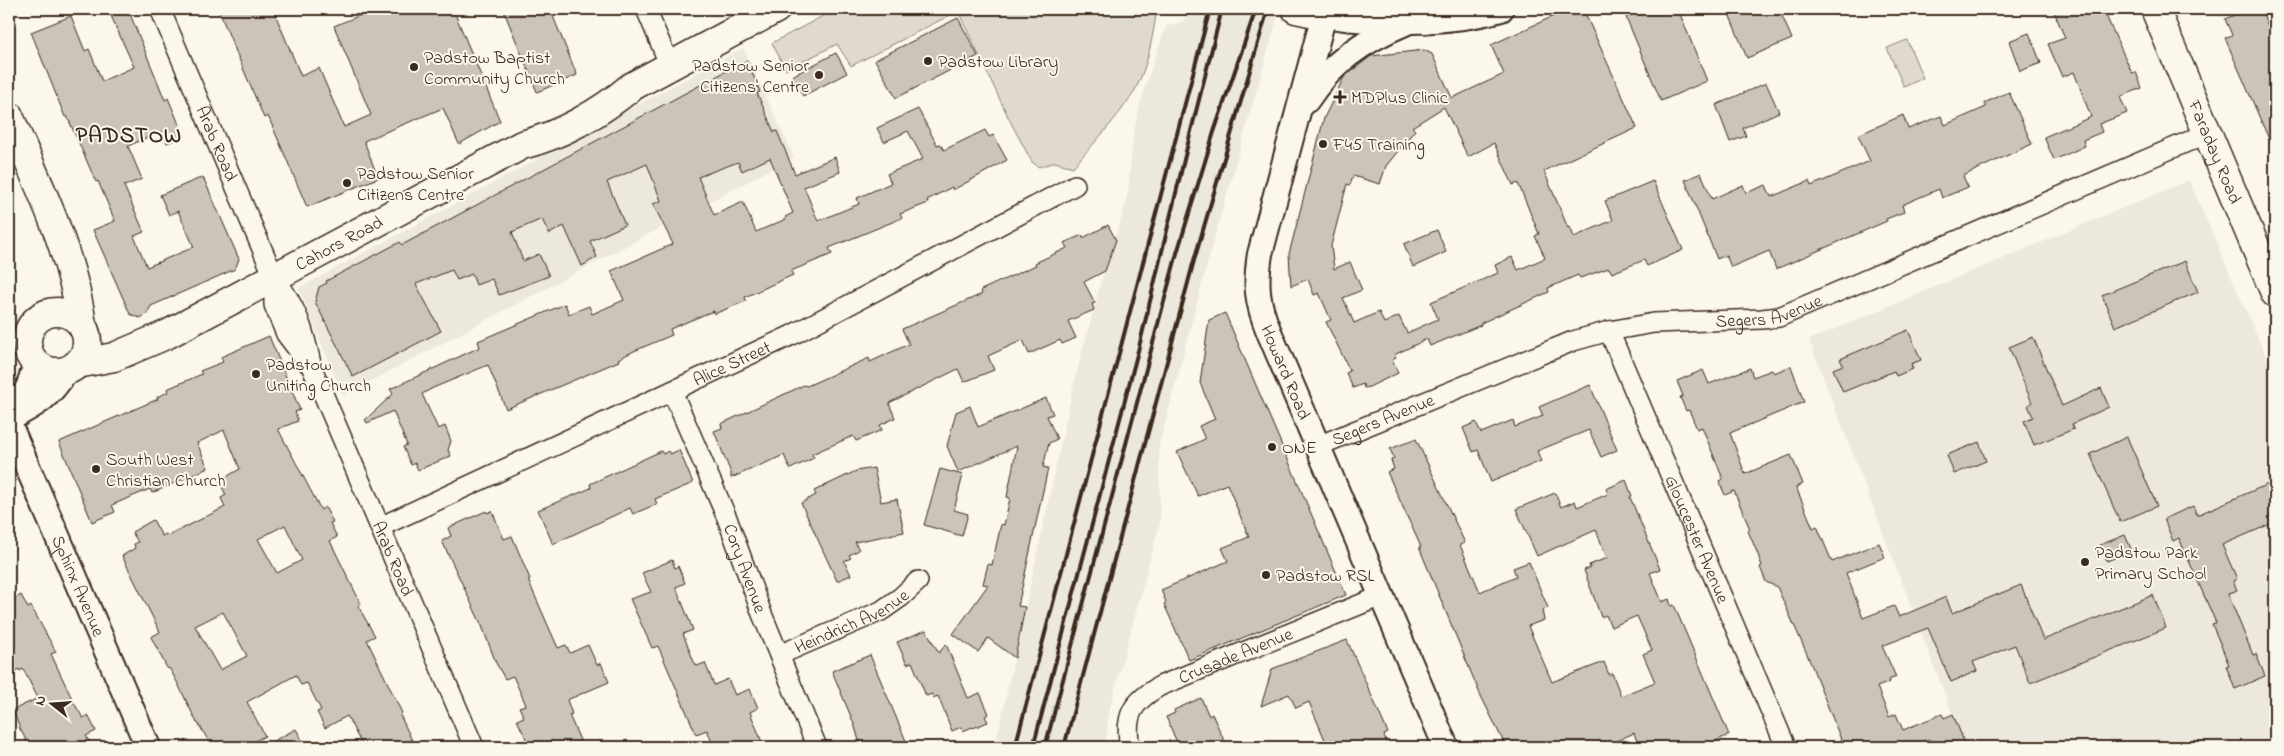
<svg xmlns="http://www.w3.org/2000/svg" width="2284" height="756" viewBox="0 0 2284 756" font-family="'Indie Flower',sans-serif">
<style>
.built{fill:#ede8dd}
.green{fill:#dfd9ce;stroke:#8d8276}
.building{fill:#ccc4b9;stroke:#3b2a1e;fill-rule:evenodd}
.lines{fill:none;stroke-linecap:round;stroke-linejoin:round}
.minor-casing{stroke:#3b2a1e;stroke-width:22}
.tertiary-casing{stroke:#3b2a1e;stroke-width:28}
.secondary-casing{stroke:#3b2a1e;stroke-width:31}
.minor{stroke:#fbf7ec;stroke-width:19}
.tertiary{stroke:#fbf7ec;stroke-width:24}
.secondary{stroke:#fbf7ec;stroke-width:28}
.rail{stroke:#3b2a1e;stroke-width:4}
.poi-dot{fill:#3b2a1e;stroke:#fbf7ec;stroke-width:2}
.labels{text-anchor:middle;stroke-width:4;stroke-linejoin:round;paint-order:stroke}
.poi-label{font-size:18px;fill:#3b2a1e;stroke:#fbf7ec;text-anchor:start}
.street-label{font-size:18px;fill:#3b2a1e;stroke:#fbf7ec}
.district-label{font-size:22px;font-weight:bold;letter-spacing:1px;fill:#3b2a1e;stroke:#fbf7ec}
</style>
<rect width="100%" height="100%" fill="#fbf7ec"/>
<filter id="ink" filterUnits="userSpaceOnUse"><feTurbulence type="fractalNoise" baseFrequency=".02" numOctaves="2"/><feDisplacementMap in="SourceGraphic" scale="10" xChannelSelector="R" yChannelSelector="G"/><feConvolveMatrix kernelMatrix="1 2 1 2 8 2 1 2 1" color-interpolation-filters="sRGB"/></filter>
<g filter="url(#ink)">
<path class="built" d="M1190 9H1280L1211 250 1159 446 1160 523 1108 715 1107 736 1102 747H995L1074 383 1103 274 1125 207 1128 191 1134 129 1144 90 1166 26 1183 22Z
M743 48 794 157 343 396 299 288Z
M2189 180 2275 377V747H1965L1809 340Z"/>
<path class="green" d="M843 9H1157C1153 35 1148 66 1135 90 1118 118 1094 143 1073 167L1055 162 1039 167 1032 162 1011 123 958 11 851 66 837 44 786 70 772 43 823 16Z
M1907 40 1923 78 1904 87 1887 48Z"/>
<path class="building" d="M108 9H128L165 100 168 98 184 136 167 143 162 131 128 146 142 179 124 186 144 232 134 236 147 267 194 247 178 211 169 215 160 195 203 177 239 259 235 269 151 306 147 314 140 318 130 314 93 230 115 221 98 181 96 182 67 116 65 117 31 32 71 16 85 51 89 49 102 81 134 67Z
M218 9H273L301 76 319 68 344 127 371 115 334 26 375 9H453L500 121 459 144 443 108 364 141 378 178 307 207 268 116 264 118Z
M503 9H550L577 75 537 92Z
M1569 9H1583L1637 128 1544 171 1568 228 1570 227 1574 237 1613 220 1605 201 1653 181 1683 250 1647 266 1644 260 1612 273 1609 268 1580 278 1578 275 1548 288 1549 292 1481 323V325L1430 346 1427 339 1394 355 1396 358 1392 360 1398 373 1369 387 1364 388 1363 384 1353 388 1346 373 1350 371 1326 322 1331 320 1319 293 1314 295 1308 279 1291 286 1289 254 1324 118 1344 77 1371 56 1424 50 1432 54 1452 98 1504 74 1491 45ZM1444 107 1468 157 1494 143 1513 185 1518 183 1539 234 1535 236 1545 258 1518 270 1512 257 1495 265 1498 273 1431 302 1438 319 1407 333 1399 316 1384 323 1379 312 1354 323 1343 298 1362 290 1350 262 1334 269 1331 246 1347 184 1350 185 1353 176 1380 184 1386 166 1415 130 1412 127Z
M1646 9H1678L1707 81 1661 101 1626 17Z
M1727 9H1779L1792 39 1747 58Z
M2053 9H2103L2132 73 2136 72 2142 88 2120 97 2127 113 2099 124 2102 132 2083 140 2085 146 2054 160 2044 137 2091 117 2074 72 2062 77 2048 44 2065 38Z
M2248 9H2261L2275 43V153L2225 38 2232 35 2225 19Z
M958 18 978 56 896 98 875 60Z
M2029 33 2041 63 2020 71 2009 41Z
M836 53 847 73 803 96 792 76Z
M747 60 760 92 757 93 774 132 777 131 795 174 835 157 840 172 804 187 818 221 859 204 857 198 891 183 887 174 923 159 908 131 884 142 877 128 918 109 937 145 940 144 944 150 985 130 989 137 993 135 1007 160 953 190 952 187 927 200 928 203 900 214 902 218 829 248 832 254 791 271 793 275 745 297 746 301 714 314V311L708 313 670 329 672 335 634 351 618 359 619 361 506 409 488 365 433 388 422 394 438 429 445 426 451 441 448 450 451 456 418 470 415 463 411 465 403 447 407 445 393 411 367 423 365 420 393 394 390 389 480 347 478 341 565 304 569 314 589 306 592 314 624 300 611 271 673 244 653 204 661 201 647 164 607 182 625 225 590 241 597 257 582 266 564 226 549 234 542 219 512 232 523 261 539 254 549 276 499 295 492 279 476 285 472 274 457 280 452 270 416 284 441 331 353 377 315 302 319 287 327 283 326 281 400 242 402 245ZM770 158 793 213 785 217 786 219 756 232 743 202 714 215 698 177 738 162 742 171Z
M1766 83 1779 112 1743 128 1746 136 1730 142 1716 105Z
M2009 92 2032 144 1963 176 1968 187 1942 198 1939 189 1902 205 1904 212 1886 219 1887 221 1776 269 1769 251 1731 267 1726 255 1717 259 1685 180 1701 173 1712 199 1743 185 1746 193 1766 185 1771 197 1809 181 1811 186 1870 161 1858 135 1903 115 1908 129 1941 116 1945 125 1986 107 1984 103Z
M1108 225 1116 240 1105 271 1084 282 1095 303 1092 304 1094 310 1068 321 1076 338 1062 344 1060 340 1029 354 1023 340 988 356 994 370 964 382 958 369 889 403 895 418 880 425 882 430 856 441 853 436 812 454 814 458 790 469 784 455 731 478V473L714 431 722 428 721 424 804 385 807 386 869 358 870 362 909 344 902 329 982 294 981 290 1036 265 1035 263 1067 248 1064 243 1082 235 1083 238Z
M1437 230 1446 252 1413 267 1404 244Z
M2185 261 2198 292 2115 327 2102 295Z
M1225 313 1346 595 1189 660 1164 604 1166 602 1161 590 1228 561 1222 548 1249 537 1227 484 1198 496 1177 452 1205 439 1199 426 1215 419 1200 383 1209 320Z
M1908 330 1921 360 1911 364 1913 369 1896 376 1894 371 1843 392 1833 369 1843 365 1840 359Z
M269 336 300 410 295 412 298 421 278 429 321 510 325 507 333 522 330 523 337 537 330 541 361 604 358 606 375 636 367 640 402 713 400 715 415 747H363L347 716 325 728 317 712 321 710 307 683 301 685 296 675 247 702 265 736 243 747H212L198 723H197L177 682 170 669 167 668 151 637 160 632 122 556 135 548 134 544 138 542 132 532 153 520 162 536 166 534 168 536 225 507 221 498 226 495 219 481 240 469 224 430 197 443 208 468 152 493 150 489 112 505 115 512 92 522 59 442 158 399 157 397 168 392 167 389 202 374 200 371 223 362 221 357ZM285 525 302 560 277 573 258 539ZM223 612 247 656 220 670 195 626Z
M2033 337 2062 406 2101 388 2109 407 2072 424 2074 429 2034 445 2024 421 2033 417 2028 405 2032 403 2009 347Z
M1791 366 1804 402 1730 433 1745 474 1791 455 1803 484 1796 487 1813 528 1817 526 1832 562 1879 543 1885 557 1846 573 1863 618 1894 606 1899 617 1946 597 1952 613 2021 585 2043 640 2153 595 2166 628 2030 683 2015 645 1973 662 1977 671 1951 682 1928 628 1882 646 1896 677 1889 680 1890 682 1877 687 1889 717 1896 714 1903 730 1942 714 1944 718 1953 714 1966 747H1933L1929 739 1910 747H1844L1807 654 1777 587 1766 582 1760 567 1762 566 1757 552 1748 531 1750 529 1734 491 1725 495 1719 481 1723 479 1702 427 1697 429 1689 410 1686 411 1680 397 1683 396 1677 381 1703 370 1709 384 1750 368 1753 377 1772 370 1774 373Z
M1590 385 1617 450 1601 457 1589 430 1537 451 1541 461 1491 482 1478 450 1473 452 1463 428 1476 422 1481 433 1513 420 1515 427 1543 416 1539 407Z
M1046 398 1053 414 1047 416 1057 439 1049 443 1043 467 1048 468 1018 606 1025 607 1015 658 988 638 978 652 953 634 988 585 983 584 988 564 992 565 1001 524 1004 525 1010 498 1007 497 1017 446 958 472 947 446 956 412 970 406 978 427Z
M2127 437 2157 506 2120 522 2090 454Z
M1416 439 1465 543 1460 545 1480 592 1516 576 1513 568 1529 562 1548 608 1542 610 1544 620 1528 626 1552 682 1604 662 1609 675 1612 673 1621 696 1655 682 1643 654 1652 650 1637 616 1611 627 1606 615 1601 617 1584 570 1590 568 1589 565 1607 558 1596 530 1537 556 1516 509 1555 493 1561 507 1575 501 1577 507 1608 494 1606 489 1626 480 1632 496 1630 497 1660 569 1650 573 1662 602 1669 599 1671 606 1674 605 1729 735 1715 741 1717 747H1639L1634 733 1603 747H1506L1480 694 1419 547H1421L1387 472 1394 469 1391 460 1394 458 1390 449Z
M1979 442 1986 461 1954 474 1947 455Z
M679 450 693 483 655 499 657 504 633 514 630 508 553 544 538 510 591 488 590 484 661 451 663 454 668 451 670 454Z
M874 468 881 502 897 499 904 532 855 542 859 550 849 555 851 558 844 561 851 575 837 581 801 503 816 495 814 491 856 471Z
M940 469 963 475 954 510 968 514 962 536 924 525Z
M2275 481V522L2222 545 2237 579 2233 581 2237 590 2228 594 2253 655 2256 654 2265 676 2235 689 2226 666 2229 665 2212 624 2216 623 2179 538 2173 541 2164 519 2193 506 2197 515Z
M486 511 487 513 492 511 504 539 512 536 530 579 528 580 558 648 566 645 570 653 588 645 597 665 601 663 609 682 567 700 572 714 569 715 583 747H530L517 720 524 717 519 707 526 705 513 676 505 679 496 663 482 626 442 541 451 536 448 528Z
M2125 535 2132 551 2107 561 2100 545Z
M672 560 675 568 678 566 685 583 676 587 693 630 683 634 694 662 697 666 705 663 714 685 728 679 735 695 750 689 758 708 750 712 762 742 751 747H714L707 730 696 734 658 646 652 648 630 599 651 592 642 573Z
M21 595 28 608 31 606 56 652 51 654 74 703 83 718 88 715 96 731 86 736 92 747H30L20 729 13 710 38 698 23 669 20 671 19 669 9 675V602Z
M926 630 939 653 946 644 968 698 980 693 989 714 985 716 988 722 973 728 972 727 963 731 961 727 952 731 938 696 933 698 932 694 926 696 912 662 907 664 897 642Z
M1347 640 1388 733 1384 735 1388 747H1328L1309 702 1296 708 1289 694 1261 706 1272 669Z
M870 655 906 741 891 747H861L854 724 832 671Z
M1201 698 1209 716 1212 714 1227 747H1179L1166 717 1175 713 1174 710Z
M296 729 306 747H262Z"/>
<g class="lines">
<g class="minor-casing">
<g id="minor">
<path id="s1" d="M160 9 274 277C298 309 304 330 312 368L474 747"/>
<path d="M646 9 670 66"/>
<path d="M274 277V305L286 334 308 363"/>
<path id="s2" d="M1609 331 1786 747"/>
<path id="s3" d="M672 391 727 518 762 614 817 747"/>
<path id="s4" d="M1318 446 1573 341 1609 331 1654 323 1762 319 1779 317 2208 133"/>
<path id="s5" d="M380 527 792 335 1075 185"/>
<path id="s6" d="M779 655 881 611 901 597 918 581"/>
<path id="s7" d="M1130 747C1124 716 1132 702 1160 686L1381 596"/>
</g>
</g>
<g class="tertiary-casing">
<g id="tertiary">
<path d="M1307 100C1331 63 1364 40 1405 23"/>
<path d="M10 416 28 388 36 364"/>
<path d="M9 419C37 404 48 399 66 371"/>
<path id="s8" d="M9 424 148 747"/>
<path d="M1446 747 1269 332C1257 303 1255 285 1260 254L1324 15C1377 24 1449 24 1501 9"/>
</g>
</g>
<g class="secondary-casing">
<g id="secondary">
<path d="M1296 9 1324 15 1326 9"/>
<path d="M1402 9 1425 19"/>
<path id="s9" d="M2155 9 2275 293"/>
<path d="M9 116C38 184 72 251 82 325"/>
<circle cx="57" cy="342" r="30"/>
<path id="s10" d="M77 364 114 357 168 334 522 145C561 135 600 113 631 87L776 9"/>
</g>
</g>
<use href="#minor" class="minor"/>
<use href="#tertiary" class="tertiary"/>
<use href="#secondary" class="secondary"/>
<path class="rail" d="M1015 747 1210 9
M1033 747 1139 347 1189 139 1222 9
M1045 747 1177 253 1214 132 1256 9
M1064 747 1193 264 1268 9"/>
</g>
</g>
<g class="poi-dot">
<circle cx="928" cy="61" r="5"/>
<circle cx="414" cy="67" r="5"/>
<circle cx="819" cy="75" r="5"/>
<path d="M1337.5 89.5h5v5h5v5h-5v5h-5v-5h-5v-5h5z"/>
<circle cx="1323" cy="144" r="5"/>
<circle cx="347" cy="183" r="5"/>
<circle cx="256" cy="374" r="5"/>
<circle cx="1272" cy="447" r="5"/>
<circle cx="96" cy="469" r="5"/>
<circle cx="2085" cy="562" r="5"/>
<circle cx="1266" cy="575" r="5"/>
</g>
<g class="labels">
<g class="poi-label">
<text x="424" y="63">Padstow Baptist<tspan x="424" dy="21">Community Church</tspan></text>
<text x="938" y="67">Padstow Library</text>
<text x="809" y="71" text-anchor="end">Padstow Senior<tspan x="809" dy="21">Citizens' Centre</tspan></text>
<text x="1351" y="103">MDPlus Clinic</text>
<text x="1333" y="150">F45 Training</text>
<text x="357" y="179">Padstow Senior<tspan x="357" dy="21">Citizens Centre</tspan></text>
<text x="266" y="370">Padstow<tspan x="266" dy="21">Uniting Church</tspan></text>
<text x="1282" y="453">ONE</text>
<text x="106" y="465">South West<tspan x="106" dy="21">Christian Church</tspan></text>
<text x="2095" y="558">Padstow Park<tspan x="2095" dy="21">Primary School</tspan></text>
<text x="1276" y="581">Padstow RSL</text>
</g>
<g class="street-label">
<text dy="6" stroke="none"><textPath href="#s1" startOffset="146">Arab Road</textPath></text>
<text dy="6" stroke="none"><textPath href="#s9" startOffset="155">Faraday Road</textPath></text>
<text dy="6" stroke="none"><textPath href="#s10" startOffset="290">Cahors Road</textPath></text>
<text dy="6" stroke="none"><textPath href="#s4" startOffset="475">Segers Avenue</textPath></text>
<text dy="6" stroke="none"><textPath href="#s5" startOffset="388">Alice Street</textPath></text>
<text transform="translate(1286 372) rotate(67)" y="6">Howard Road</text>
<text dy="6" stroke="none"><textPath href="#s4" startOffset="70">Segers Avenue</textPath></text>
<text dy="6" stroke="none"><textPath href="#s2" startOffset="226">Gloucester Avenue</textPath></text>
<text dy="6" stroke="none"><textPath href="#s1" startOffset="598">Arab Road</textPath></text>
<text dy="6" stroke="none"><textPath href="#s3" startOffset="192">Cory Avenue</textPath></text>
<text dy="6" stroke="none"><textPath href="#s8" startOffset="176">Sphinx Avenue</textPath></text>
<text dy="6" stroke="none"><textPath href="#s6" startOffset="80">Heindrich Avenue</textPath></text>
<text dy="6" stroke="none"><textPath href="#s7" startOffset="156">Crusade Avenue</textPath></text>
</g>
<g class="district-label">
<text x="129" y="142">PADSTOW</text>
</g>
</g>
<rect width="2284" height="756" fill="none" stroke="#fbf7ec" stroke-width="30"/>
<rect x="15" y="15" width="2254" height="726" fill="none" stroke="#3b2a1e" stroke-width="2" filter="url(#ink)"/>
<g transform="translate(52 704) rotate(287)" stroke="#fbf7ec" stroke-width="4" paint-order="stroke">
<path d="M0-4L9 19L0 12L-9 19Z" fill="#3b2a1e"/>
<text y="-8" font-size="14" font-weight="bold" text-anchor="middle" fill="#3b2a1e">N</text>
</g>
</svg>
